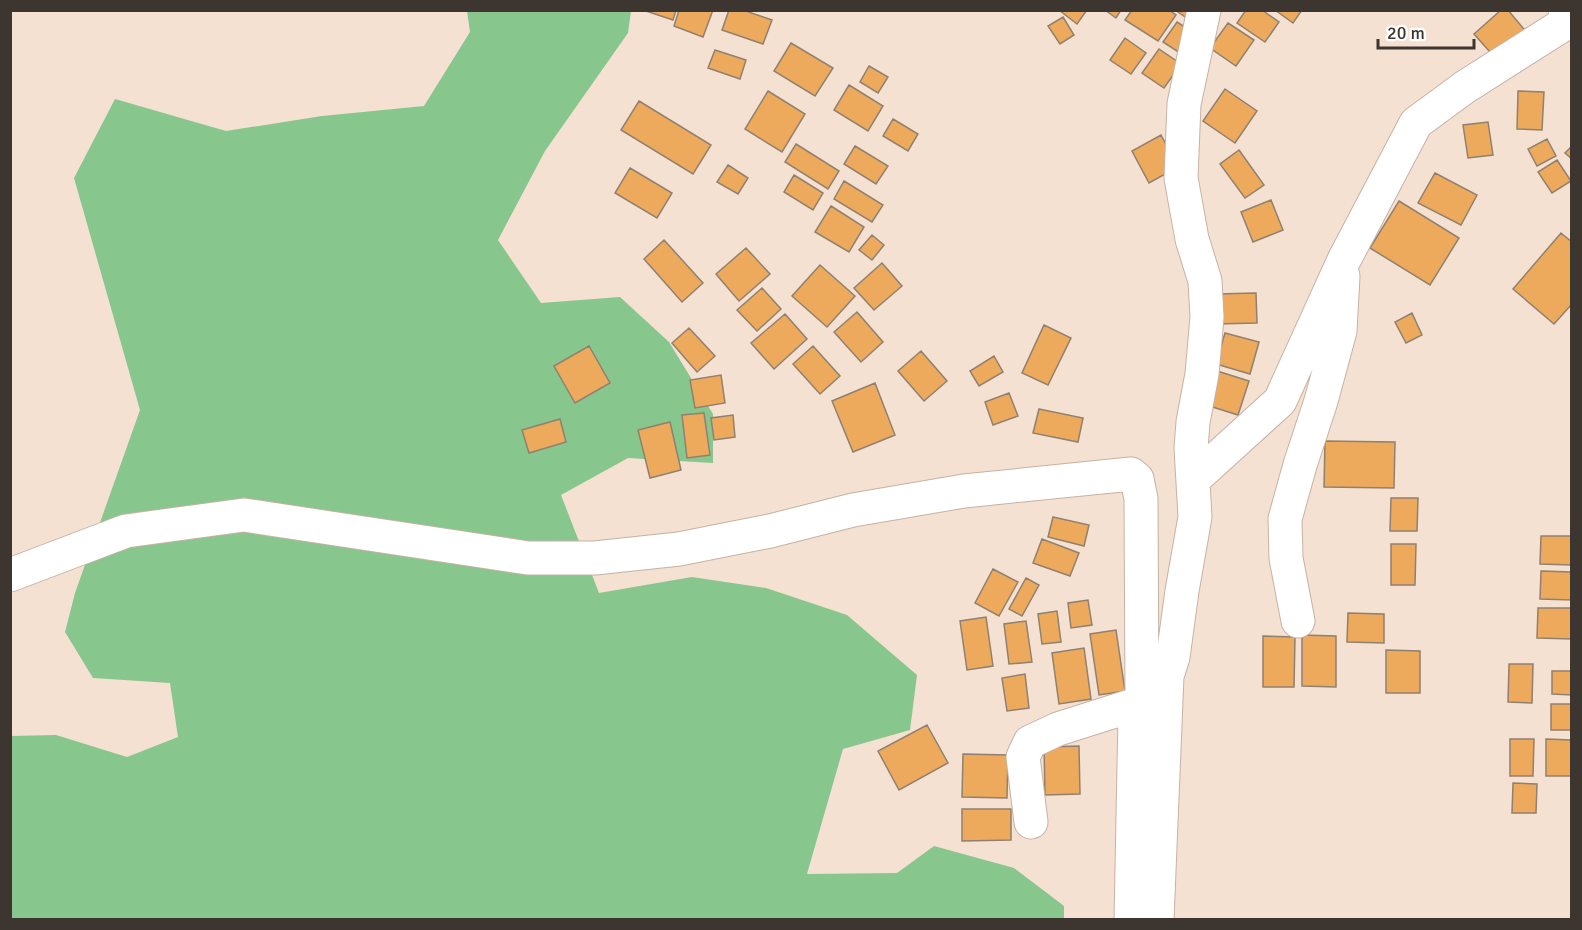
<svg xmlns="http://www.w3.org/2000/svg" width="1582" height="930" viewBox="0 0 1582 930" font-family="Signika,sans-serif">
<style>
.green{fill:#87c68c}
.building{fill:#edaa5d;stroke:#8f8070;stroke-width:1.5}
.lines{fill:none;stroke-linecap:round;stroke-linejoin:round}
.minor-casing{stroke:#c6b2a4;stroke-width:35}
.highway-casing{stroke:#c6b2a4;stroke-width:35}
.minor{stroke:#fff;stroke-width:33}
.highway{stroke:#fff;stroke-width:33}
</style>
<rect width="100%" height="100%" fill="#f5e1d2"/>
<path class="green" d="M467 11H631L628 33 545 151 498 240 541 303 620 297 669 342 713 414V463L628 458 561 495 599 593 692 577 766 588 847 615 917 675 910 730 843 749 807 874 897 873 934 846 1014 868 1064 906V919H11L10 736 56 735 127 757 178 737 170 683 93 678 65 632 75 593 140 410 74 178 115 99 226 131 322 116 424 106 470 32Z"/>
<path class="building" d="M643 10H676L673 20Z
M679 10H713L703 37 674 26Z
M729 10H743L772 20 763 44 722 30Z
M1059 10H1087L1077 24Z
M1105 10H1121L1116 18Z
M1132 10H1169L1176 15 1158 41 1125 20Z
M1175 10H1198L1191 21Z
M1246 10H1262L1279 22 1265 42 1237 23Z
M1275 10H1302L1293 23Z
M1501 10H1508L1528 34 1498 61 1474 34Z
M1063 17 1074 35 1060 44 1048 26Z
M1177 22 1194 33 1180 53 1163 42Z
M1228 23 1254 40 1236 66 1210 48Z
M1125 38 1146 53 1131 74 1110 60Z
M791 43 833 68 815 96 774 71Z
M1159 49 1181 64 1164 88 1142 73Z
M715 50 746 60 740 79 708 68Z
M869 66 888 77 878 93 860 82Z
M849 85 883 106 868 131 834 110Z
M1225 89 1257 111 1235 143 1203 121Z
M768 91 805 114 782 152 745 129Z
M1518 91 1544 92 1542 130 1517 129Z
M639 101 711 145 693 174 621 130Z
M893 119 918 134 908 151 883 136Z
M1488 122 1493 155 1468 158 1463 125Z
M1161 135 1178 167 1149 183 1132 151Z
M1547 139 1556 156 1537 166 1528 149Z
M796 144 839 171 828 189 785 162Z
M855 146 888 166 876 184 844 164Z
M1572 146V159L1565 153Z
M1239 150 1264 185 1245 198 1220 164Z
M1557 160 1571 181 1552 193 1538 172Z
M728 165 748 178 738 194 717 182Z
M630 168 672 193 657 218 615 193Z
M1435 173 1477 195 1461 225 1418 203Z
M794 175 823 193 813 210 784 192Z
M844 181 883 205 872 222 834 199Z
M1271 200 1283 230 1253 242 1241 212Z
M1399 201 1459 238 1430 285 1370 248Z
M831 206 864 227 849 252 815 232Z
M1561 233 1572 242V304L1554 324 1513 289Z
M872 235 884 245 872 260 859 250Z
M664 240 703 283 682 302 644 259Z
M746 248 770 274 739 301 716 274Z
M882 263 902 286 874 310 854 288Z
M820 265 855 296 827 327 792 296Z
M762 288 781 309 757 331 737 310Z
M1256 293 1257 323 1216 324 1215 294Z
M857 312 883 342 861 362 834 332Z
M1412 313 1422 335 1406 343 1395 322Z
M785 314 807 339 774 369 751 343Z
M1044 325 1071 338 1048 385 1022 373Z
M689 328 715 356 697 372 672 343Z
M1225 333 1259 342 1250 374 1216 364Z
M589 346 610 383 575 403 554 366Z
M813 346 840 376 820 394 793 364Z
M921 351 947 381 924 401 898 371Z
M994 356 1003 372 979 386 970 371Z
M1214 370 1249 381 1238 415 1203 404Z
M721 375 725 403 695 408 690 380Z
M875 383 895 435 853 452 832 401Z
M1009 393 1018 416 993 425 985 402Z
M1039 409 1083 418 1078 442 1033 433Z
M704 413 710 455 687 458 682 415Z
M733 415 735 437 714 440 711 418Z
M560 419 566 442 529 453 522 430Z
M670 422 681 470 650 478 638 430Z
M1325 441 1395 442 1394 488 1324 487Z
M1391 498H1418L1417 531H1390Z
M1053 517 1089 525 1084 546 1048 537Z
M1541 536H1572V565L1540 564Z
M1042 539 1079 553 1070 576 1033 563Z
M1391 544H1416L1415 585H1391Z
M993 569 1018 582 999 616 975 603Z
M1541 571 1572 572V600L1540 599Z
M1026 578 1039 585 1022 616 1009 609Z
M1088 600 1092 625 1071 628 1068 603Z
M1538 608H1572V639L1537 638Z
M1057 611 1061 642 1042 644 1038 614Z
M1348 613 1384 614V643L1347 642Z
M986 617 993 666 967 670 960 621Z
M1026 621 1032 662 1009 664 1004 624Z
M1116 630 1125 691 1099 695 1090 634Z
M1302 635 1336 636V687L1302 686Z
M1263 636 1295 637 1294 687H1263Z
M1084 648 1091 699 1059 704 1052 653Z
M1386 650 1420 651V693H1386Z
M1509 664H1533L1532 703 1508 702Z
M1552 671H1572V695L1552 694Z
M1025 674 1029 708 1007 711 1002 678Z
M1551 704H1572V730H1551Z
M927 725 948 763 899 790 878 751Z
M1510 739H1534L1533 776H1510Z
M1546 739 1572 740V776H1546Z
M1079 746 1080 794 1045 795 1044 747Z
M963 754 1008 755 1007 798 962 797Z
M1513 783 1537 784 1536 813H1512Z
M962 809H1011V840L962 841Z"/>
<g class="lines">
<g class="minor-casing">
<path id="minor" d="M1193 480 1280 401 1344 260 1416 123 1465 87 1572 19
M10 575 126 531 244 515 528 558H595L679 549 770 531 853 510 964 491 1131 474 1137 479 1141 499 1142 698
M1298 621 1286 558 1285 519 1300 465 1321 401 1340 331 1343 276
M1031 822 1023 757 1030 742 1058 729 1137 704
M1131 920 1135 714 1137 704 1158 685
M1157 920 1167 676 1173 657 1182 591 1195 517 1191 448 1193 422 1202 374 1207 317 1205 281 1192 239 1181 178 1184 104 1204 10"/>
</g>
<g class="highway-casing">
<path id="highway" d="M1565 10 1572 17"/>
</g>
<use href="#minor" class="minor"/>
<use href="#highway" class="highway"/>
</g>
<rect width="1582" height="930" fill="none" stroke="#3d352f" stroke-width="24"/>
<path d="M1378 39v9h96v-9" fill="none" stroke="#3d352f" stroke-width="3"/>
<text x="1387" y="39" font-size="18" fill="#3d352f" stroke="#ffffff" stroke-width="4.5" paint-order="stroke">20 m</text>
</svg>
